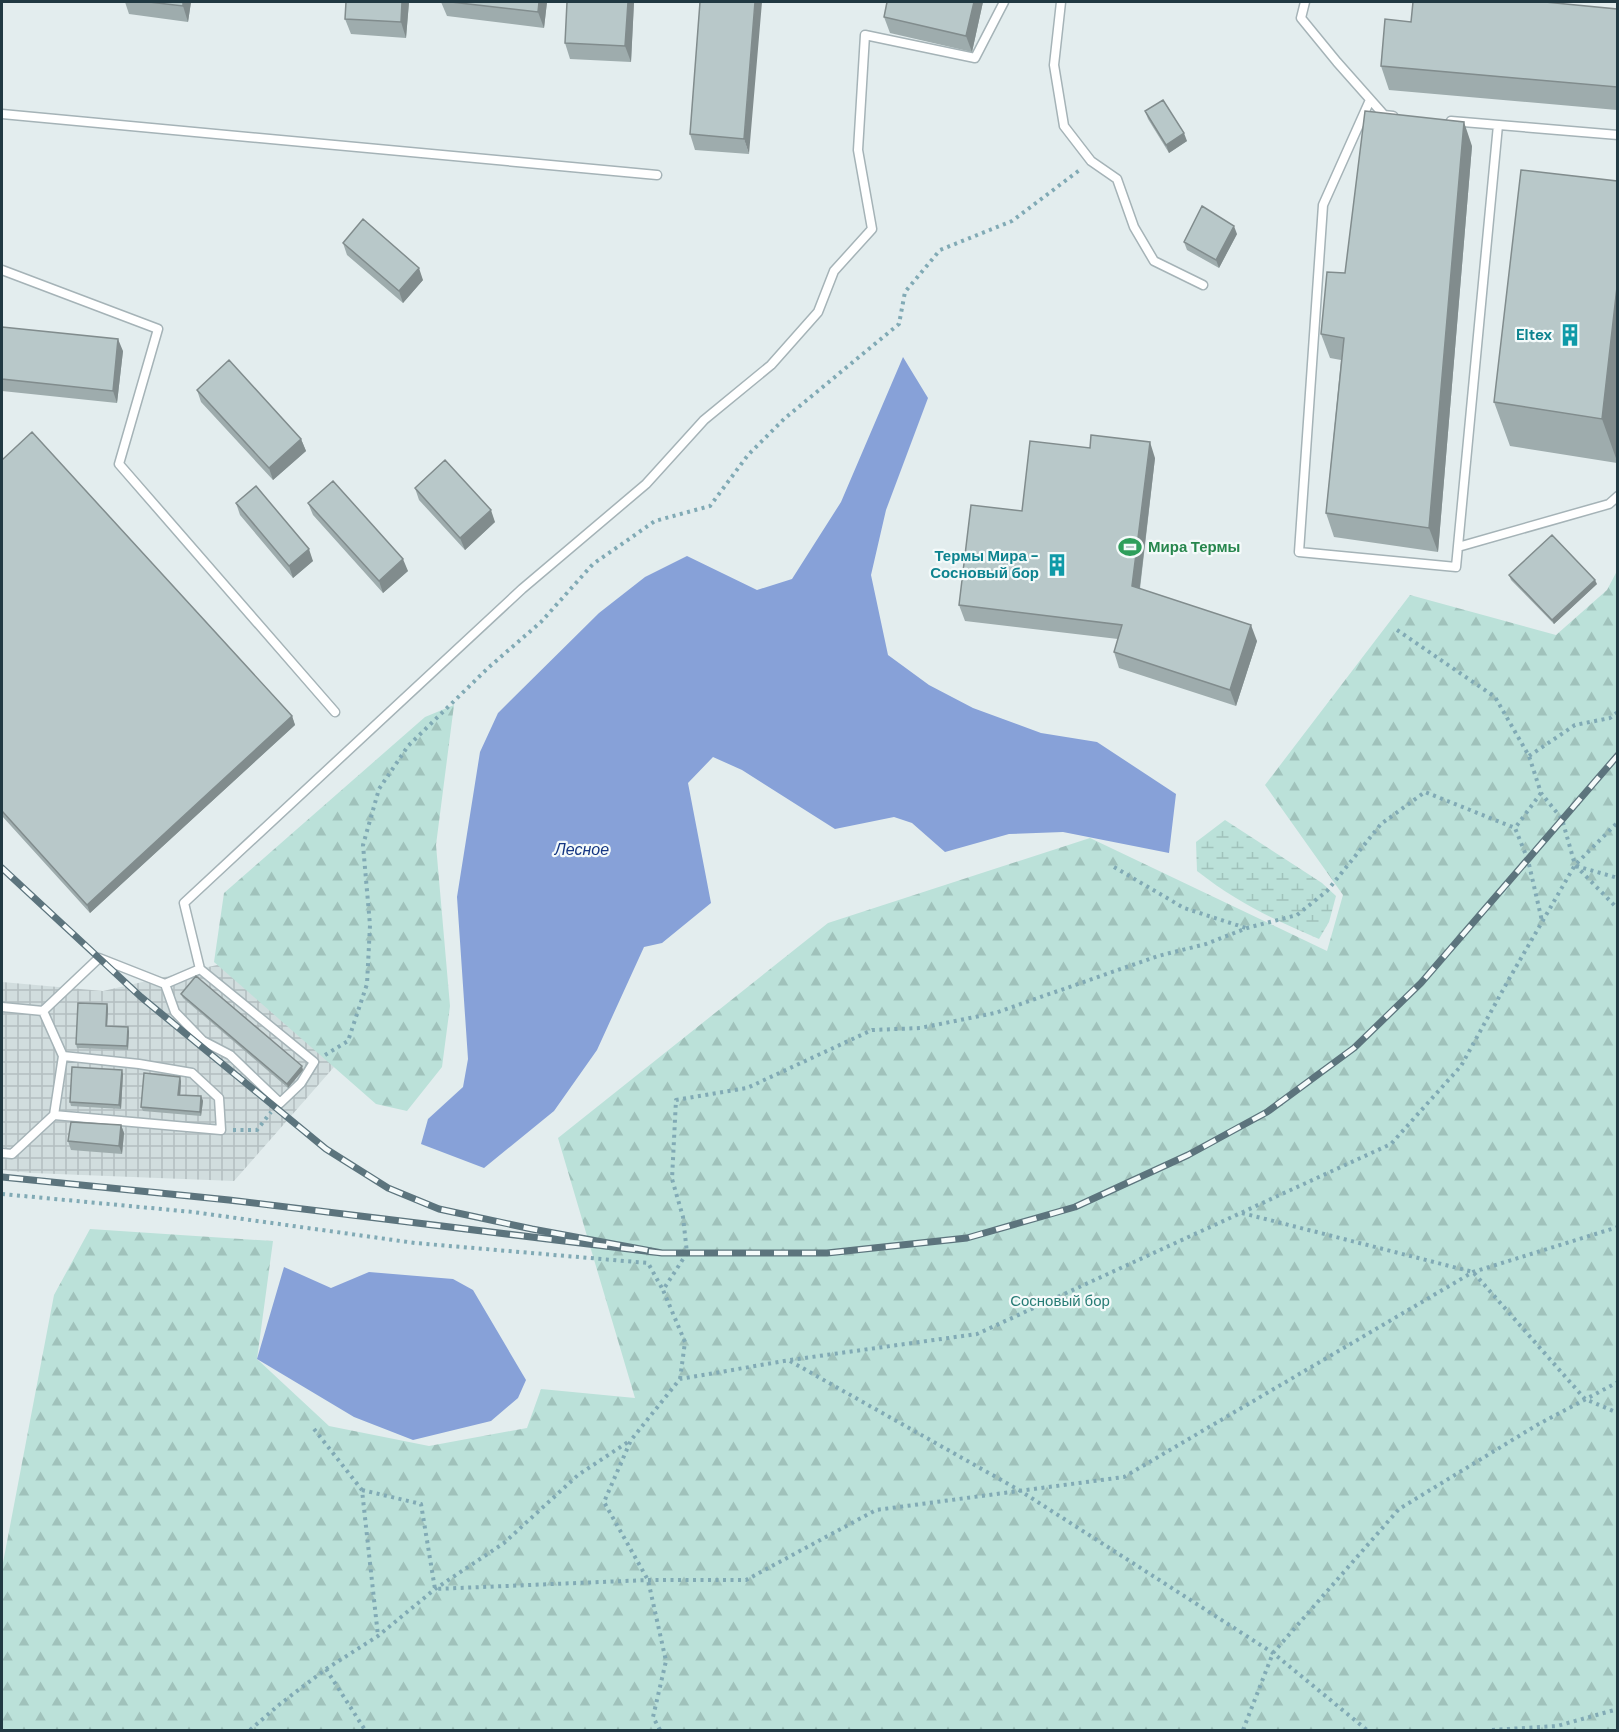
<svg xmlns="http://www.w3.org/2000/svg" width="1619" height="1732" viewBox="0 0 1619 1732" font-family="'DM Sans',sans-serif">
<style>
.industrial{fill:url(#industrial-grid)}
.forest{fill:url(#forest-firs)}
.wetland{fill:url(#wetland-marsh)}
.water{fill:#87a1d8}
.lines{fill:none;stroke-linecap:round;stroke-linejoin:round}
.lane-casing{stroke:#a5b3b7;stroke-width:11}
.path{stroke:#81aab5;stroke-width:4;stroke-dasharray:3 4.5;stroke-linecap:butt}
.lane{stroke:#fff;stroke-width:8}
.rail-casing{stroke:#5c747d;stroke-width:7}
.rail{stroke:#f4fafa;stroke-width:4.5;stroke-dasharray:14;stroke-linecap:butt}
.wall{fill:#9eacad}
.shaded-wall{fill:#818c8d}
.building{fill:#b8c8c9;stroke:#818c8d;stroke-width:1.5}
.labels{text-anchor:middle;stroke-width:4.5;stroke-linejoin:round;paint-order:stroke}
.culture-label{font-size:15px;font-weight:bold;fill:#0d838f;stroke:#f4fafa;text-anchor:end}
.leisure-label{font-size:15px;font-weight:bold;fill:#27864d;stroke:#f4fafa;text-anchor:start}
.park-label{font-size:15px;fill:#277c75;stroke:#f4fafa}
.water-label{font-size:16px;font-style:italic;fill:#153783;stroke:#f4fafa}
</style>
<defs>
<pattern id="industrial-grid" width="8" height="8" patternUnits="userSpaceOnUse" patternTransform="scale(1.5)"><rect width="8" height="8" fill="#d1ddde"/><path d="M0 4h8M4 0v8" fill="none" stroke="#b3bec0"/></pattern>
<pattern id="forest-firs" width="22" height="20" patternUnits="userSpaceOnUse" patternTransform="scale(1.5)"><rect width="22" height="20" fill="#bbe1d9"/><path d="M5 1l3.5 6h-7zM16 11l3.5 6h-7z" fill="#a0c2bb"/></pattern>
<pattern id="wetland-marsh" width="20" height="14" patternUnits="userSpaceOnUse" patternTransform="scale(1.5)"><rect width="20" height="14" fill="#bbe1d9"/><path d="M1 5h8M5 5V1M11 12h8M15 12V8" fill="none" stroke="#a0c2bb"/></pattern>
</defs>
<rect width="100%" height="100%" fill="#e3edee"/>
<path class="industrial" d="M239 960 334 1067 234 1181 32 1173 2 1170V982L103 991Z"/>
<path class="forest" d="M1617 571V1730H2V1568L54 1295 90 1229 273 1241 257 1359 329 1426 429 1446 527 1428 541 1389 635 1398 558 1138 828 923 1090 838 1327 951 1343 895 1265 785 1410 595 1556 635 1607 590Z
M454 705 436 845 450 1006 442 1067 407 1111 376 1104 214 962 224 893 425 717Z"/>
<path class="wetland" d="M1225 820 1322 883 1336 896 1329 922 1319 939C1272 919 1238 903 1197 871L1196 842Z"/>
<path class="water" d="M903 357 928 398 886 510 871 575 888 655 929 685 973 708 1041 733 1097 742 1176 794 1169 853 1063 832 1009 834 945 852 912 823 894 817 835 829 742 770 713 757 688 783 711 903 662 943 644 947 597 1050 554 1111 484 1168 421 1144 428 1119 463 1087 468 1059 457 897 480 752 498 713 599 613 645 577 687 556 757 590 792 579 841 502Z
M284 1267 331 1288 369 1272 453 1279 473 1290 526 1380 518 1398 491 1421 413 1440 354 1417 257 1359Z"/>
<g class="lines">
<g class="lane-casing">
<path id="lane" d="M1061 2 1054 65 1064 126 1091 161 1117 179 1134 227 1154 261 1203 285
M1305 2 1301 18 1337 62 1384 115 1393 116
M1370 100 1323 205 1299 552 1456 567 1498 125
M2 114 657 175
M1451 121 1618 135
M2 270 158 329 119 464 335 712
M1458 547 1609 504 1618 496
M165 984 175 1012 203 1041 230 1055 280 1103 301 1083 314 1062 200 969
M2 1007 43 1011 99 958 165 984 200 969 184 903 522 589 646 484 704 420 771 365 818 312 834 271 872 229 858 150 865 35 975 58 1004 2
M54 1115 221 1130 219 1098 192 1073 139 1064 63 1056
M2 1153 12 1154 54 1115 63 1056 43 1011"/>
</g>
<path class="path" d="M1397 630 1495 697 1529 756 1541 793 1562 819 1575 865 1618 909
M1529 756 1575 725 1610 718 1618 712
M1541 793 1515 828 1528 860 1542 921
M1576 866 1618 878
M1114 867 1184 908 1246 928
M325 1055 348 1041 367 984 370 925 363 845 379 789 408 746 488 668 541 622 593 564 655 521 710 506 748 455 784 419 899 324 905 292 940 250 1012 221 1081 169
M233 1130H257L271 1112
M2 1194 193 1212 415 1243 648 1263 663 1290
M1242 1213 1473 1272 1585 1399 1618 1413
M790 1361 1019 1490 1273 1653 1367 1730
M680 1379 685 1342 663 1290 687 1253 683 1217 672 1179 676 1100 747 1088 872 1030 920 1028 995 1013 1158 956 1206 944 1247 928 1297 915 1327 891 1381 824 1425 792 1515 828
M314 1429 362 1490 378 1636
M362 1490 421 1504 435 1589 648 1580H746L876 1510 1124 1477 1473 1272 1618 1227
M326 1669 365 1730
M250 1730 280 1704 326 1669 378 1636 435 1589 504 1543 578 1475 631 1440
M660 1730 653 1717 666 1661 648 1580 604 1502 631 1440 680 1379 790 1360 977 1334 1391 1144 1461 1066 1509 979 1575 865 1618 822
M1243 1730 1273 1653 1399 1509 1537 1425 1618 1382
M1492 1730 1557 1726 1618 1709"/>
<use href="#lane" class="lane"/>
<g class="rail-casing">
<path id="rail" d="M2 868 141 997 326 1149 388 1188 439 1209 532 1229 662 1253 229 1200 2 1177
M662 1253H827L967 1238 1075 1207 1188 1155 1267 1112 1354 1048 1421 983 1618 755"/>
</g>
<use href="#rail" class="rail"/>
</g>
<path class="wall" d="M125 2H191L188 22 129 14Z
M409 2 406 38 351 34 345 19Z
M441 2H547L544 28 447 16Z
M634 2 631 62 570 59 565 43Z
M700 2 749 154 695 150 690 134Z
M887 2H983L972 52 890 33 884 17Z
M1617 9V110L1389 90 1381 66 1411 22Z
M1145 111 1187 141 1169 153 1148 119Z
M1472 146 1438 552 1334 537 1326 513 1341 360 1330 358 1321 334 1345 273Z
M1617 181V463L1510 446 1494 402Z
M1237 234 1219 268 1187 250 1184 242Z
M343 243 423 280 403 303 347 255Z
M2 327 123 351 117 403 2 391Z
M197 390 301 439 306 451 273 480 201 402Z
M1155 458 1140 589 1257 641 1236 706 1119 668 1114 652 1118 639 965 621 959 605 1022 511Z
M2 460 292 716 295 725 90 913 2 816Z
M415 488 495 522 465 550 419 500Z
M236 503 313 561 293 578 240 515Z
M308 503 408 571 383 593 313 515Z
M1509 575 1597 584 1554 624 1511 580Z
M181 994 303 1070 288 1088 183 998Z
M107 1004 108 1008 107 1026 129 1031 128 1050 77 1048 76 1044Z
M123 1074 121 1109 71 1106 70 1102Z
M181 1081 180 1095 201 1096 203 1101 201 1116 143 1111 141 1107Z
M121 1125 124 1133 122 1154 71 1150 68 1141Z"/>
<path class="shaded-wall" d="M183 2H191L188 22 183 6Z
M402 2H409L406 38 401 22Z
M539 2H547L544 28 538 12Z
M628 2H634L631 62 625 46Z
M755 2H762L749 154 744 139Z
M974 2H983L972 52 966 36Z
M1464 122 1472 146 1438 552 1429 528Z
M1184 133 1187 141 1169 153 1166 145Z
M1234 226 1237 234 1219 268 1216 260Z
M419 268 423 280 403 303 399 291Z
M1617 287V461L1602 419Z
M118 339 123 351 117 403 113 391Z
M301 439 306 451 273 480 269 468Z
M1150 442 1155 458 1138 602 1132 586Z
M491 510 495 522 465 550 460 538Z
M309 549 313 561 293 578 289 566Z
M403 559 408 571 383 593 379 581Z
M1595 580 1597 584 1554 624 1552 620Z
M1251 625 1257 641 1236 706 1230 690Z
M292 716 295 725 90 913 87 905Z
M107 1004 108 1008 107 1030 106 1026Z
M128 1027 129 1031 128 1050 127 1046Z
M302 1066 303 1070 288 1088 287 1084Z
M122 1070 123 1074 121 1109 119 1105Z
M180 1077 181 1081 180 1099 178 1095Z
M201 1096 203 1101 201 1116 200 1112Z
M121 1125 124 1133 122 1154 119 1146Z"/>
<path class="building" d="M149 2H183V6Z
M346 2H402L401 22 345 19Z
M451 2H539L538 12Z
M567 2H628L625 46 565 43Z
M700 2H755L744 139 690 134Z
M887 2H974L966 36 884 17Z
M1413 2H1545L1617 9V87L1381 66 1385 19 1411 22Z
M1163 100 1184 133 1166 145 1145 111Z
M1365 111 1464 122 1429 528 1326 513 1344 338 1321 334 1327 272 1345 273Z
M1521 170 1617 181V287L1602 419 1494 402Z
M1202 206 1234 226 1216 260 1184 242Z
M363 219 419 268 399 291 343 243Z
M2 327 118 339 113 391 2 379Z
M229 360 301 439 269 468 197 390Z
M32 432 292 716 87 905 2 811V460Z
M1091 435 1150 442 1132 586 1251 625 1230 690 1114 652 1122 625 959 605 971 505 1022 511 1030 441 1090 448Z
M445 460 491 510 460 538 415 488Z
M333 481 403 559 379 581 308 503Z
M256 486 309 549 289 566 236 503Z
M1552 535 1595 580 1552 620 1509 575Z
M196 976 302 1066 287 1084 181 994Z
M78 1003 107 1004 106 1026 128 1027 127 1046 76 1044Z
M72 1067 122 1070 119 1105 70 1102Z
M144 1073 180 1077 178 1095 201 1096 200 1112 141 1107Z
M71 1122 121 1125 119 1146 68 1141Z"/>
<defs>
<g id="building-bare" transform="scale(1.8)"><path d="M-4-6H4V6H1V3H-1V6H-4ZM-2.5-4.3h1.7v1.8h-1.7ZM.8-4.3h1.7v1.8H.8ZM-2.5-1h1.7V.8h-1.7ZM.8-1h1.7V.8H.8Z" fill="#0f9aa8" stroke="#f4fafa" stroke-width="2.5" paint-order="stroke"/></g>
<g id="stadium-bare" transform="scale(1.8)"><path d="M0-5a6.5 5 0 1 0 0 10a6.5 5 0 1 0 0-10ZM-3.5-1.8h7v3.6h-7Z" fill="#2e9e5b" stroke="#f4fafa" stroke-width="2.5" paint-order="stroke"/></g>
</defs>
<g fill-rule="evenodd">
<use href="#building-bare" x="1570" y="335"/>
<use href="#stadium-bare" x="1130" y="547"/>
<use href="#building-bare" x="1057" y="565"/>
</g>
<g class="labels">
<g class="culture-label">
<text x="1552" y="340">Eltex</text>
<text x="1039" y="561">Термы Мира -<tspan x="1039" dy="17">Сосновый бор</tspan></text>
</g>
<g class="leisure-label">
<text x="1148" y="552">Мира Термы</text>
</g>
<g class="park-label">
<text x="1060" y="1306">Сосновый бор</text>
</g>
<g class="water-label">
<text x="582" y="855">Лесное</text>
</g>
</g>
<rect width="1619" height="1732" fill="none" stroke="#213942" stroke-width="6"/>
</svg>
